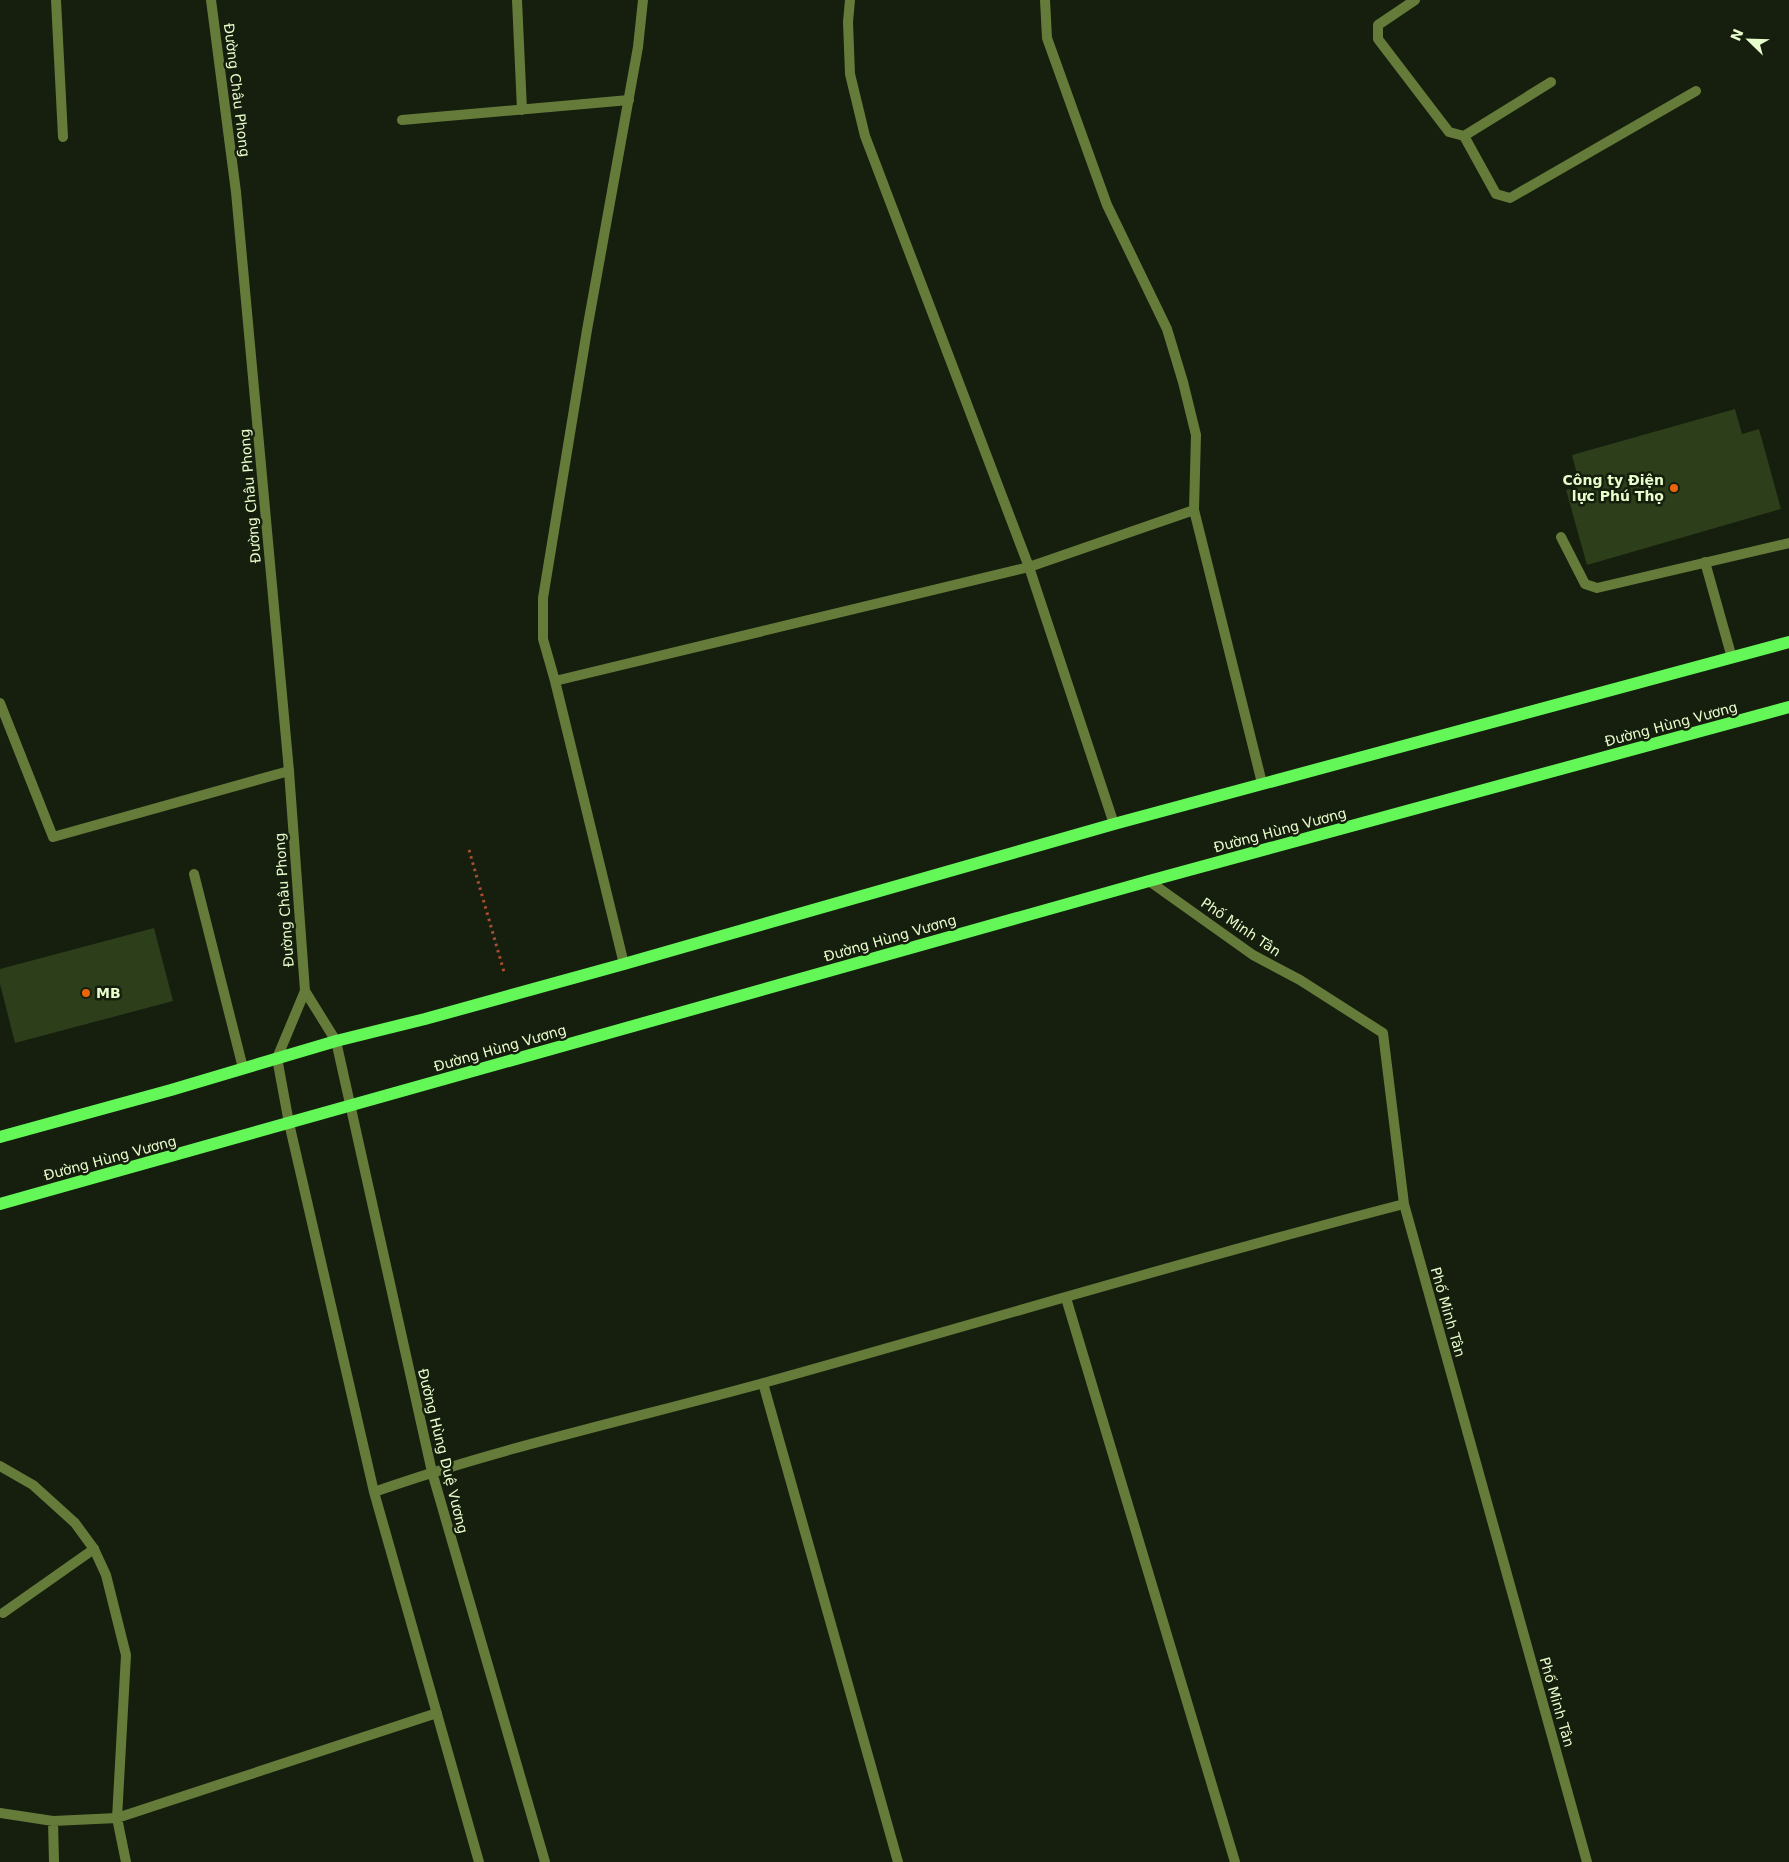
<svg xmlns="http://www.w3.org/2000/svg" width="1789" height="1862" viewBox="0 0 1789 1862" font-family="'DejaVu Sans',sans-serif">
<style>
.building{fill:#2c3e1a}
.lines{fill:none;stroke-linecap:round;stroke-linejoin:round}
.path{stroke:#aa4f32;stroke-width:3;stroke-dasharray:2.5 4;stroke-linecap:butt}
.service{stroke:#657b3a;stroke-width:10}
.minor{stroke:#657b3a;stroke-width:10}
.tertiary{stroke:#657b3a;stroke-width:10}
.primary{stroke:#63f858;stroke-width:12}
.poi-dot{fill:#ea640a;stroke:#161e0d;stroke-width:2}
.labels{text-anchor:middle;stroke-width:5;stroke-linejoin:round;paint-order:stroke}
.street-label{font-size:14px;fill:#e8fdcc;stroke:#161e0d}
.poi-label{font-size:14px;font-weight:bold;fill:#e8fdcc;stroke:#161e0d;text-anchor:end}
</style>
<rect width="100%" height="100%" fill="#161e0d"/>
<path class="building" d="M1735 409 1742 434 1759 429 1781 509 1587 565 1566 490 1580 486 1572 455Z
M154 928 173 1001 15 1043 0 984V969Z"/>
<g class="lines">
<path class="path" d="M469 850 504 972"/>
<path class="service" d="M56 0 63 137
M517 0 522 110
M1415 0 1378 25V39L1449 132 1464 136 1551 82
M402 120 629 100
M1464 136 1496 194 1510 198 1696 91
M1561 537 1585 584 1597 588 1789 543
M1705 562 1732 658
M194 874 243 1068
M3 1613 94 1549"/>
<path class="minor" d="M850 0 848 22 850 74 865 136 1029 567 1114 824
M1045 0 1047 38 1107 205 1167 329 1183 382 1196 435 1194 510 1262 783
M555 681 1029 567 1194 510
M0 703 53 837 289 771
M1149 881 1253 955 1300 980 1383 1033 1404 1204 1587 1862
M624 964 555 681 543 639V598L587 330 638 47 643 0
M336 1041 432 1472 545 1862
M277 1058 289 1123 374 1492 479 1862
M1066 1298 1235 1862
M763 1383 898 1862
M0 1466 33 1485 75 1523 94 1549 106 1575 126 1655 117 1818 126 1862
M374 1492C502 1447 636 1418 767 1382 979 1323 1190 1259 1404 1204
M0 1813 53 1821 117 1818 437 1713
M53 1821 54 1862"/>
<path class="tertiary" d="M211 0 236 192 289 771 305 991 277 1058
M305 991 336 1041"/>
<path class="primary" d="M0 1137 171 1090 336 1041 425 1019 624 964 1114 824 1789 642
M0 1204 1149 881 1789 707"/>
</g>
<g class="poi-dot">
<circle cx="1674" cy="488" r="5"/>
<circle cx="86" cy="993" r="5"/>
</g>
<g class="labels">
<g class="street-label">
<text transform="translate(237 90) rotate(83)" y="5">Đường Châu Phong</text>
<text transform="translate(250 496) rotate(-95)" y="5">Đường Châu Phong</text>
<text transform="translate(1671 724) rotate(-15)" y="5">Đường Hùng Vương</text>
<text transform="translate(1280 830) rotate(-15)" y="5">Đường Hùng Vương</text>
<text transform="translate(284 900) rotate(-94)" y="5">Đường Châu Phong</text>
<text transform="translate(1241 927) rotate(34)" y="5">Phố Minh Tân</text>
<text transform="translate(890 938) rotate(-16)" y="5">Đường Hùng Vương</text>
<text transform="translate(500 1048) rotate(-16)" y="5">Đường Hùng Vương</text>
<text transform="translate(110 1158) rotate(-15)" y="5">Đường Hùng Vương</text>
<text transform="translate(1448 1312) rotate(74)" y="5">Phố Minh Tân</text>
<text transform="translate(443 1451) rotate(76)" y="5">Đường Hùng Duệ Vương</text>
<text transform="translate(1557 1702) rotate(74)" y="5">Phố Minh Tân</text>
</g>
<g class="poi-label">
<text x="1664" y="485">Công ty Điện<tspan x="1664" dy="16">lực Phú Thọ</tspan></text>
<text x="96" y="998" text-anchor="start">MB</text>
</g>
</g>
<g transform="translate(1749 40) rotate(293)" stroke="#161e0d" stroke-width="4" paint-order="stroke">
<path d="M0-4L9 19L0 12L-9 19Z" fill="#e8fdcc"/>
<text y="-8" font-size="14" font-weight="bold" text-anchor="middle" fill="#e8fdcc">N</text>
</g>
</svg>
